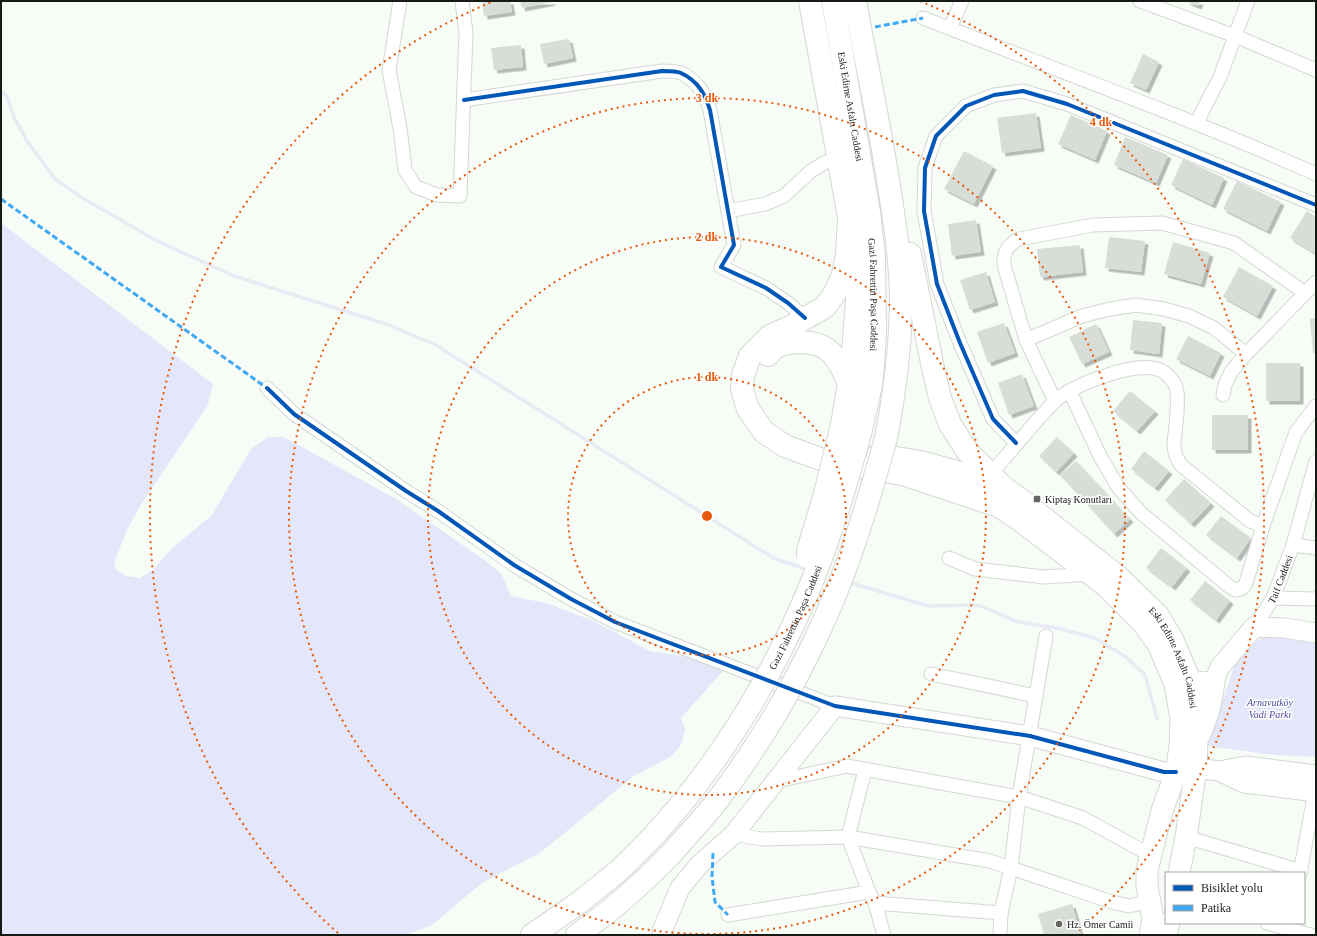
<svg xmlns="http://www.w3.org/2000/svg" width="1317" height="936" viewBox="0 0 1317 936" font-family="'Times New Roman',serif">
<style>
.green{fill:#e4e7f9}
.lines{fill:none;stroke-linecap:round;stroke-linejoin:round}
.stream{stroke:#e9eaf4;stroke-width:3.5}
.building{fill:#d9ddd8;filter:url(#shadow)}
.street-casing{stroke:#d4d8d3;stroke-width:15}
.secondary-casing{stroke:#d4d8d3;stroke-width:21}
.primary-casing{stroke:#d4d8d3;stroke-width:23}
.highway-casing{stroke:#d4d8d3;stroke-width:24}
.street{stroke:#fefffe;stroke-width:13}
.secondary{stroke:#fefffe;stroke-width:19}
.primary{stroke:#fefffe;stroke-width:21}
.highway{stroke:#fefffe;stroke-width:22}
.highway-bridge-casing{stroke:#d4d8d3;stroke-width:24;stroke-linecap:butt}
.highway-bridge{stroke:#fefffe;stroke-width:22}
.quiet{stroke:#3fa9f5;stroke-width:3;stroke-dasharray:6 3;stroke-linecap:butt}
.cycleway-casing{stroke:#fff;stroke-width:6}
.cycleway{stroke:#0057b8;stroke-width:4}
.ring{fill:none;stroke:#e8590c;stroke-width:2;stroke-dasharray:2 4}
.poi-dot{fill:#656963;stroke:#fff;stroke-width:1.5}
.labels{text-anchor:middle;stroke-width:3;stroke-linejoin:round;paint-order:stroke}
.street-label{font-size:10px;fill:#161a14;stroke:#fff}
.poi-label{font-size:10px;fill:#161a14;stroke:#fff;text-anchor:start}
.park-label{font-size:10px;font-style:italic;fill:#504a9d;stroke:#fff}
.centre{fill:#e8590c;stroke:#fff;stroke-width:2}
.ring-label{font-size:12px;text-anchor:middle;font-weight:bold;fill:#e8590c;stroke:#fff;stroke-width:3;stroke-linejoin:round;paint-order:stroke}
</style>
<defs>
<filter id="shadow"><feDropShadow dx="3.5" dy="3.5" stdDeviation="0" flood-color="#0004"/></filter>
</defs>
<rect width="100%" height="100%" fill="#f8fcf7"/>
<path class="green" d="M1 223 213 384 208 405 140 506 126 532 114 563 117 570 126 576 140 578 154 569 170 550 212 515 251 449 268 437H284L396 499 486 561 502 575 511 596 546 603 594 621 650 651 706 660 723 671 681 718 685 730 681 745 672 756 634 776 540 853 482 883 432 925 406 935H1Z
M1264 637H1306L1316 639V757L1274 755 1207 746 1235 664 1252 644Z"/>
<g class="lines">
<path class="stream" d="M1 91 7 97 14 117 27 141 55 179 84 199 159 242 234 276 386 324 434 344 775 559 810 570
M848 582 928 606 978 605 1018 622 1057 628 1095 638 1126 657 1145 675 1157 718"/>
</g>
<path class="building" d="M482 1H510L512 12 484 16Z
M520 1H552V2L522 8Z
M1185 1H1200L1198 6Z
M569 39 573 58 544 64 540 44Z
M521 45 523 67 494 70 491 48Z
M1143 54 1159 62 1146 90 1130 83Z
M1036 113 1041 148 1002 153 997 118Z
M1071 115 1107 131 1095 160 1058 144Z
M1125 137 1168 155 1156 183 1114 165Z
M964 151 993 166 974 204 944 189Z
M1183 159 1224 178 1212 205 1171 185Z
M1237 181 1281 202 1267 231 1223 209Z
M1307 211 1316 217V254L1290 238Z
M976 220 981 252 952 256 948 224Z
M1109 237 1145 241 1141 272 1105 268Z
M1173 242 1210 253 1201 284 1164 274Z
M1080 245 1083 272 1040 277 1037 249Z
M1239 267 1273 286 1257 316 1223 297Z
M986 272 995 302 970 310 960 280Z
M1316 318V353H1313L1310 319Z
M1133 320 1162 323 1159 354 1130 350Z
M1004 323 1015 353 988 363 977 332Z
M1096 324 1109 352 1082 364 1069 337Z
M1188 336 1221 353 1210 376 1176 359Z
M1266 363H1300V401H1266Z
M1022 374 1034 406 1009 415 998 383Z
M1130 391 1155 411 1137 431 1113 411Z
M1212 415H1248V450H1212Z
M1057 437 1074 453 1056 472 1039 456Z
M1144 451 1169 471 1155 488 1131 469Z
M1076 461 1130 519 1114 534 1060 475Z
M1184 479 1211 503 1191 524 1165 500Z
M1221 516 1251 538 1237 558 1206 535Z
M1161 548 1187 568 1172 587 1146 568Z
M1205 581 1230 601 1216 620 1190 600Z
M1072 904 1081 935H1044L1038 914Z"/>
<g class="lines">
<g class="street-casing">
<g id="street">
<path d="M400 1 389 70 400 128 405 170 416 187 437 195 460 196 466 33 462 1"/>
<path d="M1140 1 1235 36 1316 70"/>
<path d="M923 18C1054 69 1187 117 1316 174"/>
<path d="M950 28 962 1"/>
<path d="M464 100 662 71C668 71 676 71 681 73 698 81 705 94 710 110L734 245 721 267 766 288 788 303 805 318"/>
<path d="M1197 123 1201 114 1220 77 1248 1"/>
<path d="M728 211 765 204 784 196 811 171 824 163 838 158"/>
<path d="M1026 340 1082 316 1110 309 1136 305 1164 309 1189 316 1214 328 1246 354"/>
<path d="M267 388 294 414 406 491 438 511 514 565 571 599 615 622 835 706"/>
<path d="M1070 392 1100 456 1118 487 1141 513 1230 587 1236 590 1243 588 1246 583 1263 526 1296 432 1316 406"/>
<path d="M1223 395 1225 385 1231 372 1246 354 1316 282"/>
<path d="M1055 401 1026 340 1004 265C1003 253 1007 245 1019 239L1093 225 1162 223 1234 243 1305 293"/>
<path d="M1016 443 993 419 960 343 937 284 924 211 925 168 936 136 966 106 994 95 1023 91 1067 104 1316 205"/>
<path d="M990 474C1008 455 1023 436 1040 417 1045 412 1050 406 1055 401 1073 385 1132 362 1157 369 1165 371 1173 379 1176 387 1180 399 1175 431 1174 444 1174 453 1176 458 1181 465L1250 521 1263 526"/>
<path d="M1293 545 1316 548"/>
<path d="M949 558 975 569 1045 577 1090 574"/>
<path d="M1273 598 1316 599"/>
<path id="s1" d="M1254 627 1273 598 1293 545 1316 461"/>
<path d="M931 674 1036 696"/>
<path d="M865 770 848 837 869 892"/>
<path d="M777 781 847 766 1019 797 1083 818 1150 855"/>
<path d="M734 834 761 839 848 837 990 861 1112 902 1129 906 1150 901"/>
<path d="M1186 837 1301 871"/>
<path d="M1300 873 1315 792"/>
<path d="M875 903 884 935"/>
<path d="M728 915 869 892 875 903 1001 913"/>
<path d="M1267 923 1311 935"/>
<path d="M1000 935 1001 913 1011 868 1019 797 1046 636"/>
</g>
</g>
<g class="secondary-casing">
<path id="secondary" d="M1214 681 1220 667 1254 627 1285 628 1316 633
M1196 768 1219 771 1246 766 1316 775
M1219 771 1244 783 1316 792
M662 935V931L680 888 700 864 734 834 835 706 1030 736 1164 772H1176"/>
</g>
<g class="primary-casing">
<g id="primary">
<path id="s2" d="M1024 502 1118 576 1158 615 1173 640 1190 680 1194 707 1197 740 1196 768 1186 837 1179 873"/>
<path d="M1014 516 1107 587 1143 623 1159 646 1175 684 1181 719 1180 747 1176 772 1162 811 1147 870V886L1153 919 1150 935"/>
<path d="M1190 680C1199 683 1205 684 1214 681 1212 701 1208 718 1199 736"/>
<path d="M1166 935 1169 923"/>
</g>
</g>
<g class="highway-casing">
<g id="highway">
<path d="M810 1 857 261V301L852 365 842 425"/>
<path id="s3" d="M833 1 869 212 874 257 875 330 873 366 871 385 861 430"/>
<path d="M855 1C865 57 877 112 886 168 893 210 900 253 901 297 901 344 895 391 886 438"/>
<path d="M849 222 847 255 843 275 835 293 825 307 790 327 770 336 750 356 743 375 742 389 748 409 764 432 785 446 823 460 906 475 999 506 1014 516"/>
<path d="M910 254 933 368 940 398 950 424 967 451 1004 488 1024 502"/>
<path d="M768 355C770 353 772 350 774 348 787 340 816 340 828 350 839 359 844 372 849 385"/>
<path d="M878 455 921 462 957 472 1004 488"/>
<path d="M532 935 580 902 617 872"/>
<path d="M577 935C610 912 641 885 669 856"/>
</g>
</g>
<use href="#street" class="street"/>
<use href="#secondary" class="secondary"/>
<use href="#primary" class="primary"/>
<use href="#highway" class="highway"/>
<g class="highway-bridge-casing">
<g id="highway-bridge">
<path d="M808 557V551L825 494 842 425"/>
<path d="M669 856C685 838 702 820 717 801 766 736 809 661 839 585 858 537 872 488 886 438"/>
<path id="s4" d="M617 872C698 798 764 695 807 594 829 541 846 486 861 430"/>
</g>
</g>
<use href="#highway-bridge" class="highway-bridge"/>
<path class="quiet" d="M875 27 923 18
M1 199 267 388
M713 853 712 877 715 902 728 915"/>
<g class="cycleway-casing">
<path id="cycleway" d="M464 100 662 71C668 71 676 71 681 73 698 81 705 94 710 110L734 245 721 267 766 288 788 303 805 318
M267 388 294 414 406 491 438 511 514 565 571 599 615 622 835 706 1030 736 1164 772H1176
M1016 443 993 419 960 343 937 284 924 211 925 168 936 136 966 106 994 95 1023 91 1067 104 1316 205"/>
</g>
<use href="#cycleway" class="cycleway"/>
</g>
<g class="ring">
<circle cx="707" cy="516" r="139"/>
<circle cx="707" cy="516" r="279"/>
<circle cx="707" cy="516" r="418"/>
<path d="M338 933A557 557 0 0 1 494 1M920 1A557 557 0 0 1 1076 933"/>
</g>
<g class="poi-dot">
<rect x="1033" y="495" width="8" height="8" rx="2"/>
<circle cx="1059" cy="924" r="4"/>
</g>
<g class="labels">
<g class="street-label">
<text dy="4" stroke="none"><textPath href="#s3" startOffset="107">Eski Edirne Asfaltı Caddesi</textPath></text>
<text dy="4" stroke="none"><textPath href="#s3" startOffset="297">Gazi Fahrettin Paşa Caddesi</textPath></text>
<text dy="4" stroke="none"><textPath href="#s1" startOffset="55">Taif Caddesi</textPath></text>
<text dy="4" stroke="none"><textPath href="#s4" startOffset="313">Gazi Fahrettin Paşa Caddesi</textPath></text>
<text dy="4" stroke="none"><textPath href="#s2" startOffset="221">Eski Edirne Asfaltı Caddesi</textPath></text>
</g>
<g class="poi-label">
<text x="1045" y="503">Kiptaş Konutları</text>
<text x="1067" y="928">Hz. Ömer Camii</text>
</g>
<g class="park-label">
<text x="1270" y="706">Arnavutköy<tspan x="1270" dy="12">Vadi Parkı</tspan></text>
</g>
</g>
<circle cx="707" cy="516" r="6" class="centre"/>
<g class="ring-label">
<text x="707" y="102">3 dk</text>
<text x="1101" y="126">4 dk</text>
<text x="707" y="241">2 dk</text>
<text x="707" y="381">1 dk</text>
</g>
<rect width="1317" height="936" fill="none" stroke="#161a14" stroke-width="4"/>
<rect x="1165" y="872" width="140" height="52" fill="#ffffff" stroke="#a2a3a1"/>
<rect x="1173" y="885" width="20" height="6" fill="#0057b8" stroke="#a2a3a1"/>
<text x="1201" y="892" font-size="12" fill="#161a14">Bisiklet yolu</text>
<rect x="1173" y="905" width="20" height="6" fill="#3fa9f5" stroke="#a2a3a1"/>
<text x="1201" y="912" font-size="12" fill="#161a14">Patika</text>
</svg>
